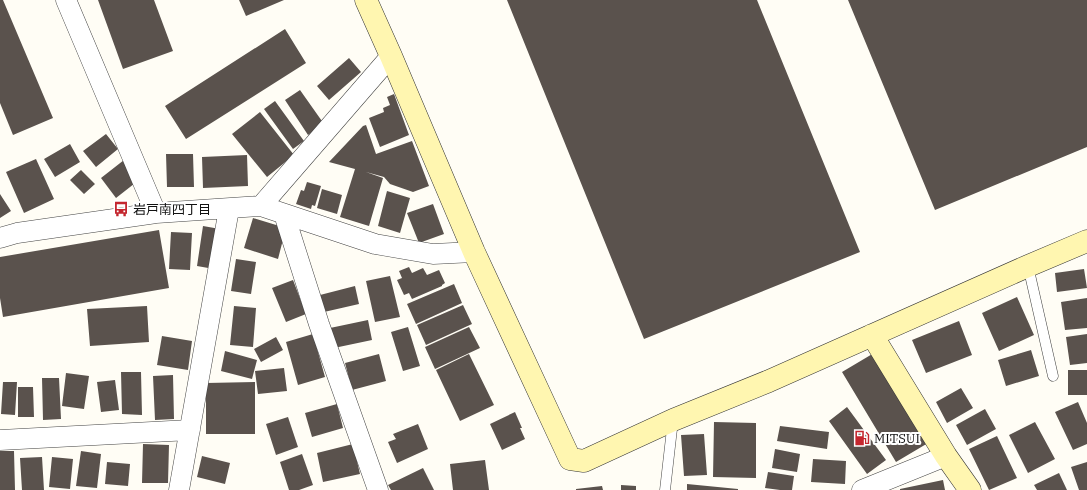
<svg xmlns="http://www.w3.org/2000/svg" width="1087" height="490" viewBox="0 0 1087 490" font-family="'IBM Plex Serif','Noto Sans JP',serif">
<style>
.building{fill:#5a524d}
.lines{fill:none;stroke-linecap:round;stroke-linejoin:round}
.lane-casing{stroke:#444;stroke-width:11}
.street-casing{stroke:#444;stroke-width:21}
.secondary-casing{stroke:#333;stroke-width:23}
.lane{stroke:#fff;stroke-width:10}
.street{stroke:#fff;stroke-width:20}
.secondary{stroke:#fff6b0;stroke-width:22}
.labels{text-anchor:middle;stroke-width:4;stroke-linejoin:round;paint-order:stroke}
.poi-label{font-size:13px;fill:#111;stroke:#fff;text-anchor:start}
</style>
<rect width="100%" height="100%" fill="#fffdf5"/>
<path class="building" d="M0 0H3L53 118 13 135 0 103Z
M98 0H154L173 51 123 69Z
M239 0H284L246 16Z
M507 0H757L860 252 644 339Z
M848 0H1087V147L935 210Z
M285 29 306 63 186 139 165 106Z
M349 58 361 72 329 100 317 86Z
M300 90 324 124 308 135 285 100Z
M394 94 409 135 380 147 369 118 384 112 383 108 390 105 387 97Z
M275 101 304 141 293 149 264 109Z
M260 112 294 155 267 177 232 134Z
M366 125 376 154 412 141 429 186 413 192 390 184 384 177 366 172 383 178 369 226 340 217 355 169 329 162 363 126Z
M106 134 118 149 96 167 83 151Z
M70 144 80 162 55 177 44 159Z
M166 154H193L194 187H167Z
M247 155 248 186 203 188 202 157Z
M36 159 54 199 24 213 6 172Z
M124 160 139 180 116 198 101 178Z
M81 170 95 184 84 194 70 180Z
M307 182 321 186 315 206 312 205 311 209 296 204 301 190 304 191Z
M322 189 342 195 337 214 317 208Z
M387 191 410 198 400 233 378 226Z
M0 194 11 211 0 218Z
M433 204 444 234 419 243 407 213Z
M253 218 286 228 278 259 244 248Z
M203 226 220 229 214 269 197 266Z
M159 230 169 288 3 317 0 298V257Z
M171 232 192 233 190 270 169 269Z
M236 259 256 262 251 294 231 291Z
M409 267 412 273 423 268 427 275 439 270 445 283 442 285V286L412 299 409 293 404 295 397 280 402 278 399 271Z
M1084 269 1087 288 1057 292 1055 273Z
M390 276 400 317 375 322 366 281Z
M293 280 306 314 286 322 272 288Z
M454 284 462 303 416 324 407 304Z
M355 286 359 304 324 312 320 295Z
M1017 297 1034 335 999 351 982 313Z
M1087 298V328L1065 330 1061 302Z
M463 305 472 324 426 345 417 325Z
M147 306 149 342 90 346 87 309Z
M234 306 256 308 253 347 230 345Z
M368 320 372 340 334 348 330 328Z
M959 321 972 355 926 373 912 340Z
M408 327 420 366 403 371 391 332Z
M469 327 480 348 435 369 425 347Z
M313 334 325 377 298 385 286 342Z
M1087 334V363L1070 365 1066 337Z
M162 336 192 341 188 370 157 365Z
M276 337 283 350 261 362 254 349Z
M1031 350 1039 376 1006 386 998 360Z
M225 351 257 360 252 379 221 371Z
M874 353 928 443 896 462 842 372Z
M379 354 386 381 352 390 345 363Z
M469 354 494 405 460 421 436 370Z
M284 368 287 391 258 394 255 371Z
M1068 370H1087V395H1068Z
M121 372H141L142 415 122 414Z
M66 373 89 376 84 409 62 406Z
M173 375 174 419 155 420 153 376Z
M42 378H59L61 419 43 420Z
M115 380 119 410 101 412 97 382Z
M3 382H17L15 415 1 414Z
M255 382V434H206V383Z
M18 387H33L34 417H18Z
M961 388 973 408 947 423 936 402Z
M1078 402 1087 423V444L1073 450 1055 412Z
M337 404 343 428 312 437 305 413Z
M847 407 886 460 867 474 829 421Z
M985 409 996 429 967 445 956 425Z
M515 412 522 428H520L525 439 502 450 490 424Z
M288 417 298 447 276 455 266 424Z
M714 422 756 423V478L713 477Z
M1035 422 1055 459 1028 473 1009 435Z
M418 424 428 449 397 463 388 442 396 439 393 434Z
M780 426 829 432 827 449 777 441Z
M704 434 707 475 684 476 681 435Z
M997 436 1017 478 989 490 969 449Z
M143 444 169 445 168 483H142Z
M353 444 360 474 323 482 317 453Z
M775 449 800 454 797 472 772 468Z
M0 451H14L15 490H0Z
M81 451 101 454 97 488 76 486Z
M302 454 313 485 299 490H289L280 462Z
M202 456 230 463 225 484 197 477Z
M42 457 44 490H22L20 458Z
M52 457 73 459 70 489 49 487Z
M813 459 846 461 845 484 811 482Z
M485 460 489 490H453L450 464Z
M107 462 130 464 128 486 105 484Z
M1087 462V490H1079L1071 467Z
M423 468 434 490H391L388 485Z
M768 472 794 476 792 490H780L765 488Z
M1059 473 1067 490H1037L1034 485Z
M943 480 945 490H900V489Z
M687 484 738 489V490H687Z
M621 485 636 486V490H621Z
M602 486 603 490H576V489Z"/>
<g class="lines">
<g class="lane-casing">
<path id="lane" d="M1028 266 1053 376
M665 490 673 420"/>
</g>
<g class="street-casing">
<path id="street" d="M66 0 156 213
M261 206 391 56
M284 214 319 324 378 490
M0 238 17 233 156 213 261 206 375 244 433 254 474 252
M0 440 190 430
M179 490 229 209
M862 490 946 456"/>
</g>
<g class="secondary-casing">
<path id="secondary" d="M366 0 391 56 474 252 570 459 584 461 673 420 769 381 1028 266 1087 241
M872 335 946 456 970 490"/>
</g>
<use href="#lane" class="lane"/>
<use href="#street" class="street"/>
<use href="#secondary" class="secondary"/>
</g>
<defs>
<g id="bus-bare" transform="scale(1.2)"><path d="M-5-6H5V4H4V6H2V4H-2V6H-4V4H-5ZM-3.5-4V0h7V-4ZM-3.5 1.2v1.5H-2V1.2ZM2 1.2v1.5H3.5V1.2Z" fill="#c4262e" stroke="#fff" stroke-width="2.5" paint-order="stroke"/></g>
<g id="fuel-bare" transform="scale(1.2)"><path d="M-5.5-6h7V0h2V4h1.3V-2.5L3-4.5l.8-.8L6-3V5H2.5V1h-1V6h-7ZM-4.2-4.7v3.2H.2V-4.7Z" fill="#c4262e" stroke="#fff" stroke-width="2.5" paint-order="stroke"/></g>
</defs>
<g fill-rule="evenodd">
<use href="#bus-bare" x="121" y="209"/>
<use href="#fuel-bare" x="862" y="438"/>
</g>
<g class="labels">
<g class="poi-label">
<text x="133" y="214">岩戸南四丁目</text>
<text x="874" y="443">MITSUI</text>
</g>
</g>
</svg>
